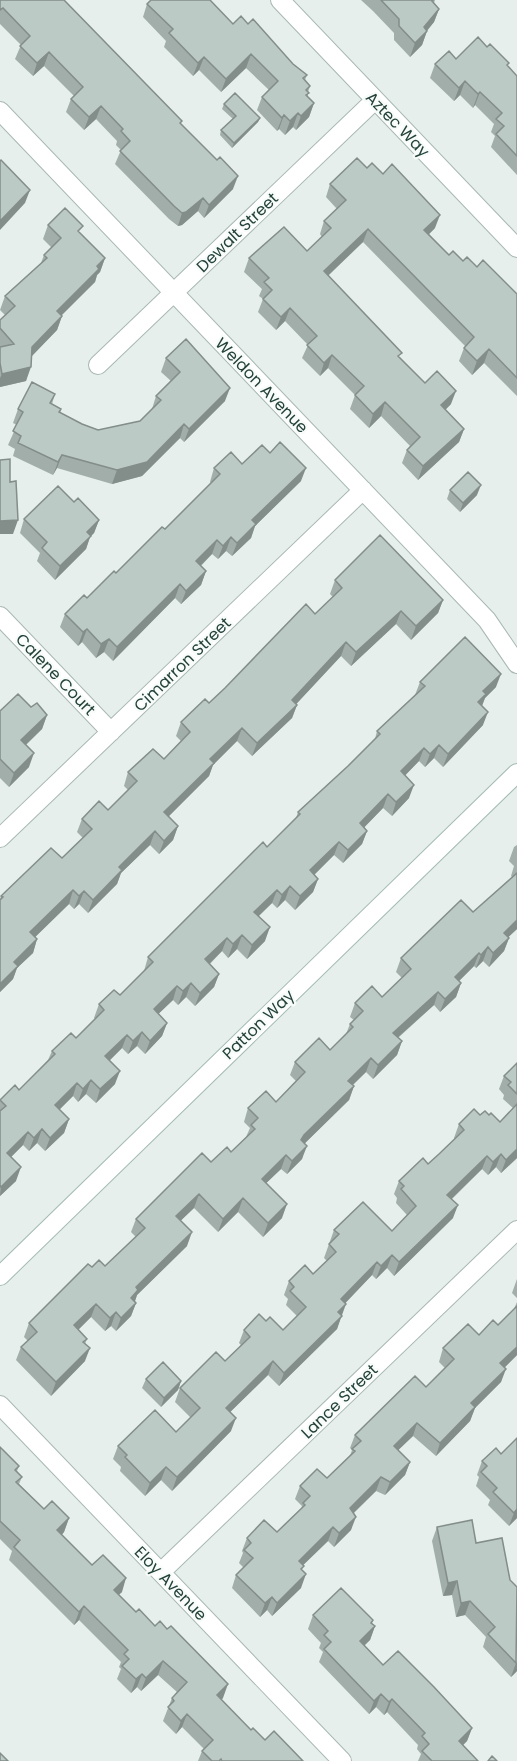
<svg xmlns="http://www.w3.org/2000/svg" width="517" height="1761" viewBox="0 0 517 1761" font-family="Poppins,sans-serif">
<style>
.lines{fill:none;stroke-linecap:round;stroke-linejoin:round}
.street-casing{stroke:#a8b8b2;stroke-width:20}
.secondary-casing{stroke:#a4bbb3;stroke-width:20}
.street{stroke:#fff;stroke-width:18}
.secondary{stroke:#fff;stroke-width:18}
.wall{fill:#a1aea9}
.shaded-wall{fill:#838d89}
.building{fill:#bbcac4;stroke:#838d89;stroke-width:1.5}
.labels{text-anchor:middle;stroke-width:4.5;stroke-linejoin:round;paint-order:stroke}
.street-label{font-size:16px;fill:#24423a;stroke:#f7fbf9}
</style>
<rect width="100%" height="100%" fill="#e6efeb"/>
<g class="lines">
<g class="street-casing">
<path id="street" d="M280 0 517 248
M0 111 487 620 517 664
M98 365 375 100
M0 616 111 732
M0 838 363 490
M0 1405 342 1761
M161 1572 517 1230"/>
</g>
<g class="secondary-casing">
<path id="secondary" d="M0 1276 517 773"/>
</g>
<use href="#street" class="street"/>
<use href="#secondary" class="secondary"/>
</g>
<path class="wall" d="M0 0 181 124 233 189 204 218 198 211 182 225 178 226 169 219 115 164 121 150 116 145 117 141 96 119 84 130 66 112 71 99 74 96 44 66 33 76 15 59 21 45 0 24Z
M361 0H435L434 3 439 9 434 22 427 31 422 45 410 57 394 40V33L373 11Z
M147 4 233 24H248L293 64 307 75 305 80 310 86 308 92V97L314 103 309 117 296 130 293 127 285 135 279 129 277 131 257 110 262 97 269 90 246 68 221 92 199 70 193 76 164 47 166 41 143 17Z
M456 59 508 67 517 76V175L491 147 495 136 491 132 494 124 475 105 473 108 460 95 454 101 430 78 435 64Z
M224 104 260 118 258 122 232 148 220 135 221 130 233 119 222 109Z
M367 168 435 228 429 234 449 255 477 267 517 294V396L484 363 472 375 459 361 464 348 465 346 363 242 328 276 400 358 425 383 451 404 445 410 464 429 459 442 418 480 402 463 407 450 410 446 381 416 369 428 350 409 355 395 328 368 320 376 302 358 308 345 285 321 276 330 258 312 263 299 259 296 262 289 244 272 249 258 307 251 322 237 320 234 324 221 337 209 326 197 330 184Z
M48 225 80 233 105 258 100 272 97 275 95 282 61 315 62 316 57 330 32 356 26 381 0 387V320L5 315 0 310 5 296 41 263 44 255 52 248 43 239Z
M166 358 225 401 184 442 180 438 142 476 112 484 57 468 53 475 13 456 15 449 8 445 17 425 13 423 18 409 55 394 52 404 61 409 60 413 82 424 98 430 140 421 152 409 156 396 171 381 161 372Z
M270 453 301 481 255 526 251 538 232 556 226 551 218 559 212 554 201 566 206 571 201 585 181 604 175 598 113 661 104 652 96 658 82 642 78 646 60 627 65 614 87 598 165 529 211 483 210 482 214 468 242 464Z
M450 490 477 495 460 512 447 499Z
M74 502 99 520 94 533 90 537 86 549 55 580 37 561 40 553 20 533 24 519Z
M335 580 443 600 438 613 411 640 396 624 351 666 341 656 296 704 297 705 292 718 252 756 237 741 213 765 209 776 169 816 178 826 173 840 159 854 150 845 121 873 117 884 88 913 79 904 74 909 69 904 35 937 37 939 33 953 17 968 13 979 0 992V899L1 896 62 858 83 838 77 832 82 819 108 810 128 790 124 786 128 772 164 759 181 741 176 736 181 722 209 703 315 614 333 597 330 594Z
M420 682 496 687 485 698 482 706 483 725 443 767 434 758 425 767 419 761 405 775 409 798 392 816 383 808 364 827 367 831 362 844 343 863 334 855 314 875 318 879 313 892 295 910 285 900 277 908 272 903 259 916 265 941 247 959 237 949 228 958 222 951 210 964 219 974 214 987 195 1006 186 997 178 1005 173 1000 158 1014 167 1023 162 1036 145 1054 137 1046 128 1054 122 1048 110 1060 115 1084 96 1103 86 1094 78 1102 73 1096 59 1110 69 1119 64 1133 45 1151 37 1143 29 1151 23 1145 11 1157 16 1181 0 1196V1100L19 1090 48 1060 52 1051 76 1038 95 1019 94 1018 99 1004 120 995 144 971 148 957 267 847 296 818 298 812 348 766 375 739 377 731 415 695Z
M31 707 47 715 42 729 26 745 29 767 9 787 0 778V711Z
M517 845V929L508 937 509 938 504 951 489 967 483 961 476 968 474 966 459 981 461 983 456 997 440 1012 434 1005 398 1038 402 1041 397 1055 373 1079 366 1072 353 1085 354 1086 349 1100 305 1143 302 1159 287 1174 281 1169 266 1183 282 1218 263 1237 238 1212 218 1232 194 1208 180 1221 187 1246 137 1295 135 1301 136 1303 131 1316 116 1331 111 1326 105 1331 91 1317 78 1330 87 1339 85 1344V1361L51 1396 16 1360 21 1347 28 1341 24 1337 29 1323 92 1267 105 1266 136 1237 131 1232 136 1219 211 1162 231 1152 246 1137 250 1128 244 1122 248 1108 276 1102 296 1081 290 1075 295 1062 330 1050 346 1034 350 1024 354 1020 350 1017 355 1003 382 997 402 978 396 972 401 958 473 912 512 877 511 876 514 866 509 861 514 847Z
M517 1063V1158L501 1173 496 1167 488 1175 482 1169 452 1199 453 1218 394 1276 387 1268 376 1279 372 1275 345 1303 337 1329 279 1386 268 1375 230 1412 231 1431 172 1491 161 1480 145 1496 120 1471 121 1467 113 1459 118 1446 176 1432 191 1418 175 1402 180 1388 225 1361 241 1345 239 1343 244 1330 266 1321 283 1330 297 1316 286 1305 288 1299 284 1295 289 1281 313 1274 327 1261 324 1258 334 1230 392 1231 407 1215 396 1203 397 1198 394 1194 399 1181 428 1164 455 1139 454 1138 459 1124 480 1115H489L500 1122 513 1108 503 1099 504 1095 499 1089 504 1076Z
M517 1279V1298L512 1293Z
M517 1302V1355L505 1367 501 1382 475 1408 470 1421 436 1456 413 1436 398 1450 410 1462 405 1475 385 1495 376 1491 354 1513 351 1530 334 1547 328 1541 303 1565 302 1570 301 1588 272 1616 267 1610 260 1617 232 1588 236 1575 244 1568 239 1563 243 1553 242 1551 247 1538 277 1532 301 1509 302 1506 295 1499 300 1486 327 1478 350 1456 352 1450 350 1448 355 1435 426 1387 445 1368 439 1362 443 1348 479 1335 498 1325 514 1309Z
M146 1379 181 1381 178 1390 161 1407 142 1388Z
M517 1438V1518L509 1526 488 1505 490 1500 476 1486 479 1477 477 1475 482 1461 501 1454Z
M0 1447 19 1466 17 1471 22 1477 19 1484 44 1509 69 1518 64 1532 62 1535 92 1565 122 1592 118 1595 223 1698 221 1700 251 1730 265 1740 303 1761H198L202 1751 204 1749 182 1727 176 1734 163 1721 172 1698 177 1692 158 1675 141 1691 137 1687 131 1693 117 1679 121 1669 119 1667 121 1662 79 1620 74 1625 9 1560 12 1551 0 1539Z
M437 1527 476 1543 510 1580 517 1671 511 1677 483 1647 486 1637 465 1615 456 1617 452 1595 443 1596 432 1541Z
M313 1615 372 1623 375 1626 370 1640 364 1645 383 1665 472 1728 467 1741 463 1745 478 1761H418L421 1754 417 1749 418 1745 387 1712 384 1715 376 1707 369 1714 319 1662 323 1652 319 1648 321 1643 308 1629Z"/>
<path class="shaded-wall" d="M439 9 434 22 424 34 427 31 422 45 410 57 415 43 424 27Z
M49 52 44 66 33 76 37 63Z
M251 54 246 68 221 92 226 79Z
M204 57 199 70 193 76 198 63Z
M465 81 460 95 454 101 459 88Z
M480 92 475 105 473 108 478 94Z
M314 103 309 117 296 130 301 116Z
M101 106 96 119 84 130 89 117Z
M298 113 293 127 285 135 290 121Z
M284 115 279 129 277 131 282 118Z
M260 118 258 122 232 148 234 143Z
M238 176 233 189 204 218 209 205Z
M30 190 25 203 0 230V221Z
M203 198 198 211 182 225 178 226 182 213Z
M440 215 435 228 420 243 424 230Z
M368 229 363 242 319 284 324 271Z
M105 258 100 272 97 275 95 282 52 325 57 311Z
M290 308 285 321 276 330 281 317Z
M62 316 57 330 27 361 32 347Z
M489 349 484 363 472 375 477 361Z
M332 355 328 368 320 376 324 363Z
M31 367 26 381 0 387V378L2 374Z
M230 388 225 401 184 442 189 429Z
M456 391 451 404 436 419 441 405Z
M385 402 381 416 369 428 373 414Z
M184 424 180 438 142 476 112 484 117 470Z
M464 429 459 442 418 480 423 466Z
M62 455 57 468 53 475 58 462Z
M306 468 301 481 255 526 251 538 232 556 237 543 252 520Z
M481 485 477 495 460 512 463 503Z
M18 520 13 534H0V521Z
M99 520 94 533 90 537 86 549 55 580 60 566 87 532Z
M231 537 226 551 218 559 223 546Z
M217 540 212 554 191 575 196 561Z
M206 571 201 585 181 604 186 591Z
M180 584 175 598 113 661 117 647Z
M443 600 438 613 411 640 416 626Z
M401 611 396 624 351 666 356 652Z
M87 629 82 642 78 646 83 632Z
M109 639 104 652 96 658 101 644Z
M346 642 341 656 287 714 292 700Z
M501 674 496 687 485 698 481 708 473 716 483 691Z
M297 705 292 718 252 756 257 743Z
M488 712 483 725 443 767 448 754Z
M47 715 42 729 16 754 21 740Z
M242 728 237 741 213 765 209 776 159 826 164 812 210 759Z
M439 745 434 758 425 767 430 754Z
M424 748 419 761 396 785 401 771Z
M34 753 29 767 9 787 14 773Z
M414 785 409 798 392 816 396 802Z
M388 794 383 808 355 837 360 823Z
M178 826 173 840 159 854 164 841Z
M155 831 150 845 121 873 117 884 88 913 93 900 119 867Z
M367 831 362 844 343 863 348 850Z
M339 842 334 855 305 884 310 870Z
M318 879 313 892 295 910 300 896Z
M290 886 285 900 277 908 282 895Z
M73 890 69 904 26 946 30 932Z
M277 890 272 903 249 925 254 912Z
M84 891 79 904 74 909 79 896Z
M517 920V929L499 946 504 933Z
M270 927 265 941 247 959 252 945Z
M242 935 237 949 228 958 233 944Z
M227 938 222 951 200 973 205 959Z
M509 938 504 951 489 967 493 953Z
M37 939 33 953 17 968 13 979 0 992V984L14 962Z
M488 947 483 961 476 968 481 955Z
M479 953 474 966 450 990 455 977Z
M219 974 214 987 195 1006 200 993Z
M191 983 186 997 178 1005 183 991Z
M461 983 456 997 440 1012 445 999Z
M177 986 173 1000 149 1023 154 1009Z
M438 992 434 1005 388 1046 393 1033Z
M167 1023 162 1036 145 1054 150 1041Z
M142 1032 137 1046 128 1054 133 1041Z
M127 1035 122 1048 100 1070 105 1056Z
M402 1041 397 1055 373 1079 378 1065Z
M371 1058 366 1072 343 1094 348 1081Z
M120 1071 115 1084 96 1103 100 1089Z
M91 1080 86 1094 78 1102 83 1089Z
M77 1083 73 1096 50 1119 55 1105Z
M354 1086 349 1100 299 1149 301 1140 304 1135Z
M69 1119 64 1133 45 1151 50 1138Z
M42 1129 37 1143 29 1151 34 1138Z
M28 1132 23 1145 2 1166 7 1153Z
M307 1146 302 1159 287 1174 292 1161Z
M517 1149V1158L501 1173 506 1160Z
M501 1154 496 1167 488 1175 493 1162Z
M286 1155 281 1169 257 1192 262 1179Z
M487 1156 482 1169 442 1208 447 1195Z
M21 1167 16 1181 0 1196 1 1187Z
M199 1194 194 1208 171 1230 176 1216Z
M243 1198 238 1212 218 1232 223 1219Z
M287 1204 282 1218 263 1237 268 1223Z
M458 1205 453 1218 394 1276 399 1262Z
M192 1232 187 1246 137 1295 134 1304 126 1311 136 1287Z
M392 1255 387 1268 376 1279 381 1266Z
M377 1262 372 1275 336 1313 341 1299Z
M136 1303 131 1316 116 1331 121 1318Z
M96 1304 91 1317 69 1339 74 1325Z
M346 1304 337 1329 279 1386 284 1373 338 1312Z
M116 1312 111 1326 105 1331 110 1318Z
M517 1347V1355L495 1377 500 1363Z
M90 1348 85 1361 51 1396 56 1382Z
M273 1361 268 1375 221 1421 226 1408Z
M506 1369 501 1382 475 1408 470 1421 436 1456 440 1443 471 1403Z
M181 1381 178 1390 161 1407 164 1398Z
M236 1418 231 1431 172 1491 177 1477Z
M417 1423 413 1436 389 1459 394 1446Z
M410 1462 405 1475 385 1495 390 1482Z
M166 1467 161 1480 145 1496 150 1483Z
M381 1477 376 1491 345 1521 350 1508Z
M517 1509V1518L509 1526 514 1513Z
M356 1517 351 1530 334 1547 339 1533Z
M69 1518 64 1532 52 1544 57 1530Z
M333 1527 328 1541 294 1574 299 1561Z
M306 1574 301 1588 272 1616 277 1603Z
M126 1578 122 1592 109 1604 114 1590Z
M457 1581 452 1595 443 1596 448 1583Z
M272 1597 267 1610 260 1617 265 1603Z
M470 1601 465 1615 456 1617 461 1603Z
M84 1606 79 1620 74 1625 79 1612Z
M373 1620 368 1633 375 1626 370 1640 355 1655 360 1641Z
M163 1661 158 1675 141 1691 146 1678Z
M517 1662V1671L511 1677 516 1663Z
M142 1674 137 1687 131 1693 136 1679Z
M228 1684 223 1698 212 1709 217 1695Z
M381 1694 376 1707 369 1714 374 1701Z
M392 1699 387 1712 384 1715 389 1702Z
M187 1714 182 1727 176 1734 181 1721Z
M472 1728 467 1741 454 1754 459 1741Z"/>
<path class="building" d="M0 0H64L182 121 180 123 217 160 220 157 238 176 209 205 203 198 186 212 182 213 174 206 120 151 130 141 121 131 123 129 101 106 89 117 71 99 83 87 49 52 37 63 20 46 30 36 3 8 0 10Z
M151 0H210L233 24 241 16 248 24 253 19 293 64 307 75 303 78 310 86 306 90 309 93 306 95 314 103 301 116 298 113 290 121 284 115 282 118 262 97 278 81 251 54 226 79 204 57 198 63 169 33 173 29 147 4Z
M381 0H433L432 1 439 9 424 27 427 31 415 43 399 26V19Z
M478 37 487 47 490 44 509 63 507 65 517 76V156L496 134 504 126 496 119 502 113 480 92 478 94 465 81 459 88 435 64 449 51 456 59Z
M235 93 260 118 234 143 221 130 236 116 224 104Z
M357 158 367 168 372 163 383 174 392 164 440 215 424 230 449 255 453 251 463 261 467 257 477 267 483 260 517 294V378L489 349 477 361 464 348 474 337 368 229 324 271 402 353 398 356 425 383 437 371 456 391 441 405 464 429 423 466 407 450 420 437 385 402 373 414 355 395 364 386 332 355 324 363 307 345 317 336 290 308 281 317 263 299 272 290 264 282 269 278 249 258 284 227 307 251 331 228 324 221 346 200 330 184Z
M1 160 30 190 0 221V161Z
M65 208 83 226 78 231 105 258 97 266 99 269 57 311 62 316 32 347 31 367 2 374 0 363V347L14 344 0 328V320L15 306 5 296 47 258 44 255 61 238 48 225Z
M186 339 230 388 189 429 184 424 147 462 117 470 62 455 58 462 18 443 21 436 13 431 23 412 18 409 32 382 55 394 50 403 61 409 59 412 82 424 98 430 140 421 161 400 156 396 180 372 166 358Z
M280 442 306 468 252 520 256 524 237 543 231 537 223 546 217 540 196 561 206 571 186 591 180 584 117 647 109 639 101 644 87 629 83 632 65 614 84 595 87 598 114 571 116 573 162 527 165 529 220 474 214 468 231 452 242 464 262 445 270 453Z
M10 459V482L16 481 18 520 0 521V460Z
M468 472 481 485 463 503 450 490Z
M58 486 74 502 78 498 99 520 87 532 91 536 60 566 42 548 47 542 24 519Z
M380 535 443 600 416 626 401 611 356 652 346 642 292 700 297 705 257 743 242 728 210 759 214 763 164 812 178 826 164 841 155 831 119 867 122 870 93 900 84 891 79 896 73 890 30 932 37 939 14 962 18 966 0 984V900L3 897 1 896 51 848 62 858 92 829 82 819 99 801 108 810 137 781 128 772 153 749 164 759 190 732 181 722 205 699 209 703 225 688 306 604 315 614 342 588 335 580Z
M465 637 501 674 483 691 486 694 478 702 488 712 448 754 439 745 430 754 424 748 401 771 414 785 396 802 388 794 360 823 367 831 348 850 339 842 310 870 318 879 300 896 290 886 282 895 277 890 254 912 270 927 252 945 242 935 233 944 227 938 205 959 219 974 200 993 191 983 183 991 177 986 154 1009 167 1023 150 1041 142 1032 133 1041 127 1035 105 1056 120 1071 100 1089 91 1080 83 1089 77 1083 55 1105 69 1119 50 1138 42 1129 34 1138 28 1132 7 1153 21 1167 1 1187 0 1185V1111L6 1106 0 1100 15 1085 19 1090 55 1054 52 1051 71 1033 76 1038 104 1010 99 1004 114 990 120 995 153 962 148 957 263 842 267 847 300 814 298 812 348 766 380 734 377 731 425 686 420 682Z
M18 694 31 707 37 703 47 715 21 740 34 753 14 773 0 759V711Z
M517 873V920L504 933 509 938 493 953 488 947 481 955 479 953 455 977 461 983 445 999 438 992 393 1033 402 1041 378 1065 371 1058 348 1081 354 1086 304 1135 301 1140 307 1146 292 1161 286 1155 262 1179 287 1204 268 1223 243 1198 223 1219 199 1194 176 1216 192 1232 136 1287 138 1290 131 1298 136 1303 121 1318 116 1312 110 1318 96 1304 74 1325 87 1339 83 1342 90 1348 56 1382 21 1347 37 1332 29 1323 88 1264 92 1267 99 1260 105 1266 145 1228 136 1219 202 1153 211 1162 227 1147 231 1152 255 1129 251 1125 258 1118 248 1108 266 1091 276 1102 305 1072 295 1062 319 1038 330 1050 353 1027 350 1024 363 1011 355 1003 372 986 382 997 411 969 401 958 461 900 473 912Z
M517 1063V1094L508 1085 511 1082 504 1076Z
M517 1104V1149L506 1160 501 1154 493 1162 487 1156 447 1195 458 1205 399 1262 392 1255 381 1266 377 1262 341 1299 346 1304 338 1312 342 1316 284 1373 273 1361 226 1408 236 1418 177 1477 166 1467 150 1483 125 1457 127 1455 118 1446 155 1410 176 1432 200 1408 180 1388 216 1352 225 1361 250 1337 244 1330 259 1314 266 1321 270 1317 283 1330 306 1307 290 1291 294 1287 289 1281 305 1265 313 1274 336 1252 329 1244 339 1234 334 1230 363 1202 392 1231 416 1206 401 1189 404 1186 399 1181 423 1158 428 1164 439 1154 464 1130 459 1124 474 1109 480 1115 485 1111 489 1115 491 1113 500 1122Z
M517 1306V1347L500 1363 506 1369 471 1403 475 1407 440 1443 417 1423 394 1446 410 1462 390 1482 381 1477 350 1508 356 1517 339 1533 333 1527 299 1561 304 1566 301 1569 306 1574 277 1603 272 1597 265 1603 236 1575 253 1558 244 1550 251 1543 247 1538 264 1520 277 1532 305 1505 303 1503 310 1496 300 1486 317 1469 327 1478 355 1451 352 1449 361 1441 355 1435 415 1376 426 1387 454 1359 443 1348 468 1324 479 1335 493 1320 498 1325Z
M163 1362 181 1381 164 1398 146 1379Z
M517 1438V1509L514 1513 493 1492 497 1488 481 1472 487 1466 482 1461 496 1448 501 1454Z
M0 1447 19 1466 15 1470 22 1477 16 1482 44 1509 52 1501 69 1518 57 1530 92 1565 103 1555 126 1578 114 1590 136 1612 139 1609 155 1626 160 1621 167 1629 171 1626 228 1684 217 1695 251 1730 253 1728 265 1740 274 1731 303 1761H222L221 1759 219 1761H212L202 1751 213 1740 187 1714 181 1721 168 1707 174 1701 172 1698 187 1682 163 1661 146 1678 142 1674 136 1679 122 1666 129 1659 124 1654 128 1650 84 1606 79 1612 14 1547 20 1540 0 1521Z
M472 1520 476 1543 502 1538 510 1580 517 1587 516 1663 488 1634 495 1627 470 1601 461 1603 457 1581 448 1583 437 1527Z
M341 1588 373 1620 371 1623 375 1626 360 1641 383 1665 398 1651 434 1687 472 1728 459 1741 478 1761H432L422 1751 429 1744 422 1736 425 1733 392 1699 389 1702 381 1694 374 1701 324 1649 331 1642 324 1635 328 1631 313 1615Z
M0 1753 8 1761H0Z
M492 1756 497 1761H488Z"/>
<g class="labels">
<g class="street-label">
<text transform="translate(398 124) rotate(46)" y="6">Aztec Way</text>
<text transform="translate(237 232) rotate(-44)" y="6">Dewalt Street</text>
<text transform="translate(262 385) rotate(46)" y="6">Weldon Avenue</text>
<text transform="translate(182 664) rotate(-44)" y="6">Cimarron Street</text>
<text transform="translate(56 674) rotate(46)" y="6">Calene Court</text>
<text transform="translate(258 1024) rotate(-44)" y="6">Patton Way</text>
<text transform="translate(339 1401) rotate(-44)" y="6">Lance Street</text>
<text transform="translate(171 1583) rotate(46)" y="6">Eloy Avenue</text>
</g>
</g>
</svg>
